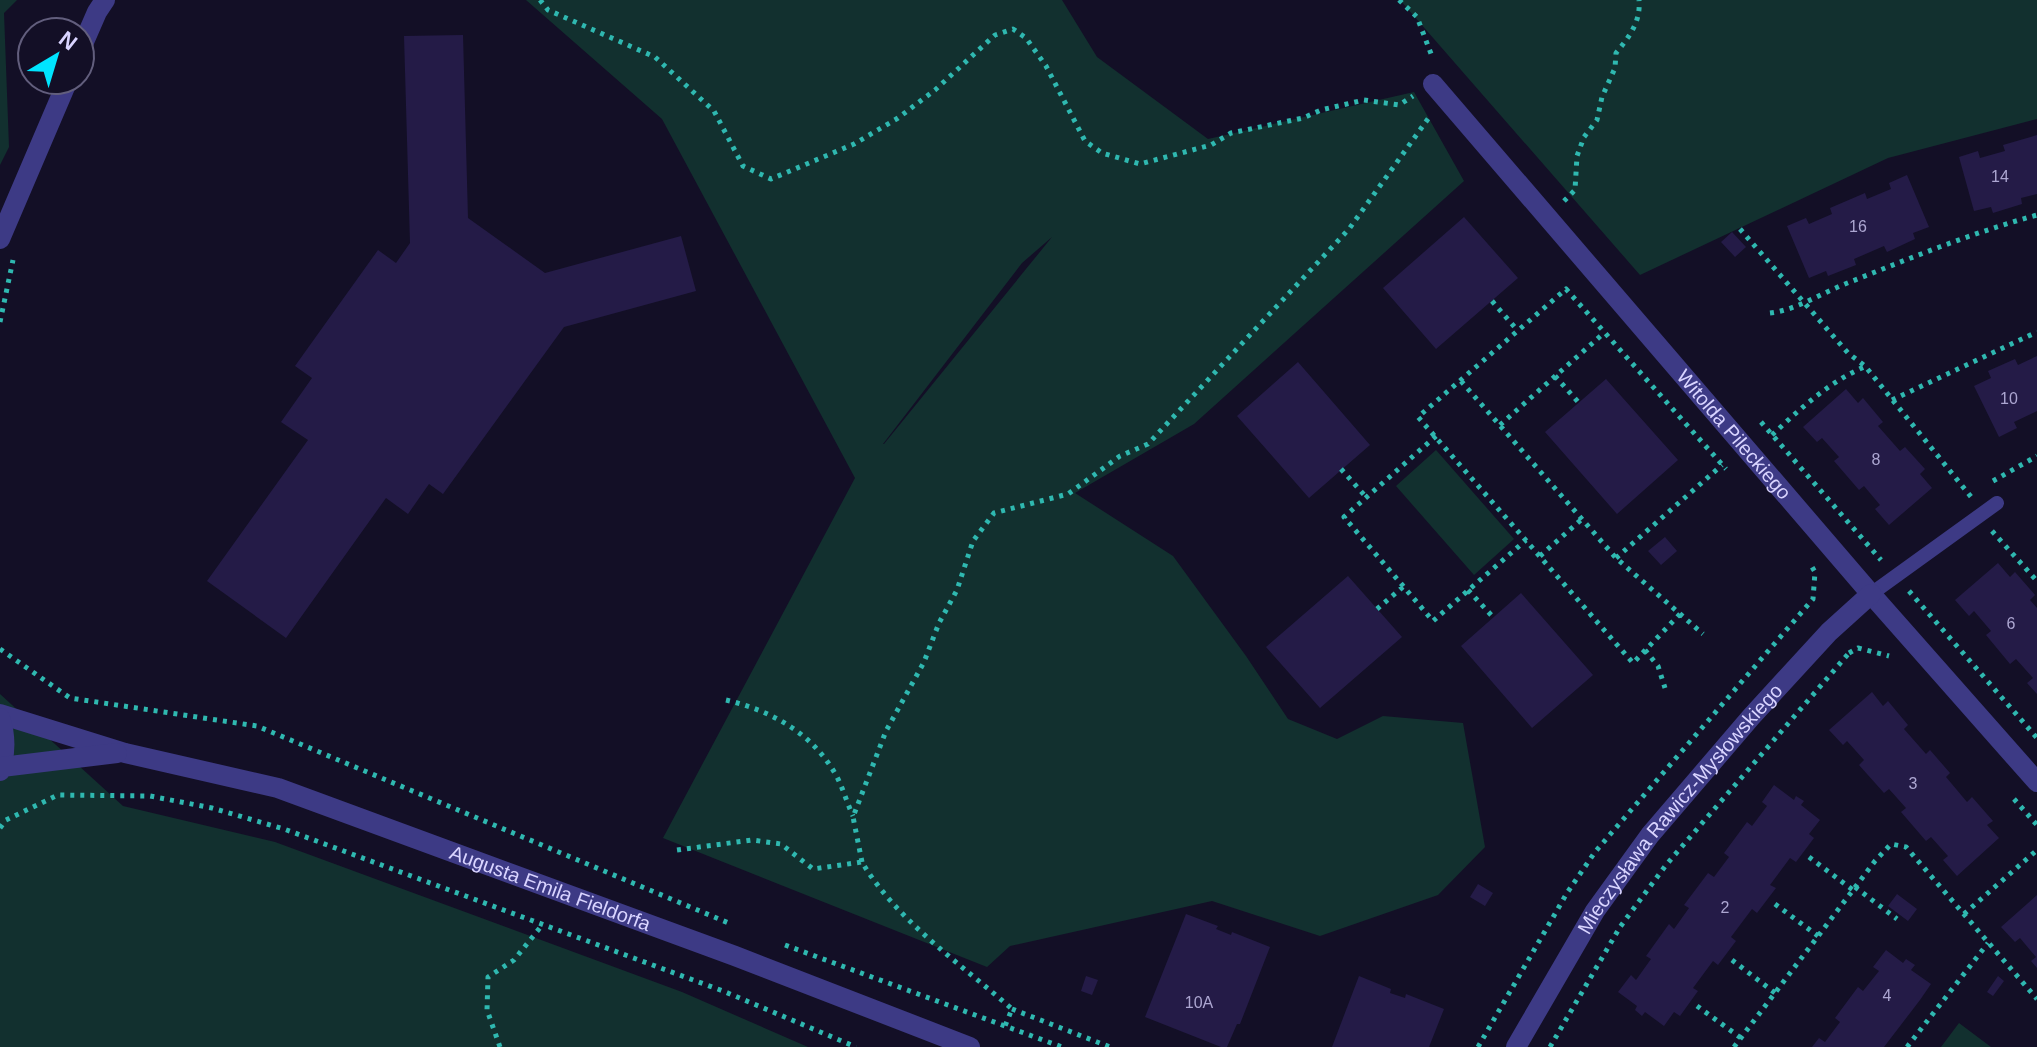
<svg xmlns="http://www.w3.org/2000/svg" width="2037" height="1047" viewBox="0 0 2037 1047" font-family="Helvetica,sans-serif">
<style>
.green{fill:#12302f;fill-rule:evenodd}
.building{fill:#241b47}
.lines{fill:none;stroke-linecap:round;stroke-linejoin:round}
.path{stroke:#2fb8b0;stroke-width:5;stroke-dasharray:4 6;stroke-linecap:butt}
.service{stroke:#3d3a85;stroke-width:14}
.minor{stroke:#3d3a85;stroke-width:20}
.labels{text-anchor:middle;stroke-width:7;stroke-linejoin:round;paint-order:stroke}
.number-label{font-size:16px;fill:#aca6d1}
.street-label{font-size:20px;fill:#d9d4ff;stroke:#130f26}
</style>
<rect width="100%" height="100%" fill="#130f26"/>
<path class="green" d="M0 0H17L4 13 9 147 0 165Z
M526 0H1062L1097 57 1208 139 1414 92 1464 181 1194 424 1075 493 1173 556 1246 656 1288 719 1337 739 1383 716 1463 723 1485 847 1438 895 1320 936 1212 901 1010 946 987 967 663 838 855 478 662 119ZM1052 237 884 444H883L1022 263Z
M1400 0H2037V119L1888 158 1640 275Z
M1436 450 1514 539 1474 575 1396 486Z
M0 694 123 806 275 842 682 992 808 1047H0Z
M1959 1023 1991 1047H1941Z"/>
<path class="building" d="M463 35 468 218 545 273 681 236 696 291 564 327 443 494 429 484 408 514 386 498 286 638 207 581 308 440 281 422 312 378 295 366 378 250 396 263 410 243 404 36Z
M2037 135V194L2021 198 2022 204 1993 213 1991 207 1974 211 1959 157 1978 151 1980 158 2005 151 2003 145Z
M1907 175 1929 227 1913 233 1915 239 1887 252 1884 246 1854 259 1856 265 1828 276 1826 271 1809 278 1787 226 1806 218 1809 224 1832 214 1830 208 1865 193 1867 199 1891 189 1889 183Z
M1464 217 1518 278 1436 349 1383 288Z
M1732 232 1746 247 1735 257 1721 242Z
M2037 356V411L2014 422 2017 428 1999 437 1974 386 1991 378 1988 371 2015 359 2018 365Z
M1298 362 1370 445 1309 498 1237 416Z
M1606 379 1678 460 1617 514 1545 432Z
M1846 389 1858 403 1863 398 1883 422 1878 426 1900 451 1905 447 1925 469 1920 474 1932 488 1889 525 1875 509 1880 505 1864 486 1859 490 1834 461 1839 457 1822 438 1817 442 1803 427Z
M1665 537 1677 551 1661 565 1648 551Z
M1998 563 2010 577 2015 572 2035 595 2030 600 2037 608V694L2027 683 2033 678 2016 659 2010 664 1986 635 1991 631 1974 611 1969 616 1955 600Z
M1348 576 1402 637 1320 708 1266 647Z
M1521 593 1593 675 1532 728 1461 646Z
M1872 692 1883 706 1888 701 1908 725 1904 729 1926 754 1930 750 1950 773 1946 777 1967 802 1972 797 1993 821 1987 825 1999 838 1957 876 1943 860 1948 856 1931 837 1926 841 1901 812 1906 808 1889 789 1884 793 1859 765 1864 760 1847 741 1843 745 1829 730Z
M1774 785 1794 800 1796 796 1804 801 1801 805 1820 820 1809 834 1814 838 1796 862 1790 858 1770 885 1776 888 1757 913 1752 909 1731 937 1736 941 1718 965 1713 961 1693 988 1698 991 1680 1016 1674 1012 1664 1026 1645 1012 1642 1016 1635 1010 1637 1006 1618 992 1631 975 1636 980 1651 959 1646 956 1669 924 1674 929 1689 908 1684 905 1708 873 1714 877 1729 857 1724 853 1747 822 1752 826 1767 806 1762 802Z
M1478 884 1493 893 1485 906 1470 897Z
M1897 894 1917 909 1908 921 1888 906Z
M2037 895V968L2031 961 2036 957 2020 938 2015 942 2001 927Z
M1186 914 1218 926 1216 929 1231 935 1232 932 1270 947 1240 1024H1237L1227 1047H1221L1145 1017Z
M1886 950 1903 963 1906 959 1915 965 1911 970 1931 984 1920 1000 1884 1047H1812L1819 1038 1825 1042 1840 1022 1835 1018 1858 987 1863 991 1879 971 1873 967Z
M1086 976 1098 980 1092 995 1081 991Z
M1359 976 1391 989 1390 993 1405 998 1406 994 1444 1009 1429 1047H1332Z
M1998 976 2004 981 1993 996 1987 992Z"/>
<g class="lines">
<path class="path" d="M540 0 548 10 655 57 714 111 743 166 771 179 854 144 898 118 935 90 995 35 1013 29 1026 38 1046 66 1085 141 1102 153 1140 164 1211 145 1231 133 1303 118 1321 110 1364 100 1399 105 1413 96
M1399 0 1417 17 1433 59
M1564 201 1575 190 1577 156 1584 137 1597 120 1602 97 1615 68 1616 53C1629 37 1641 22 1639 0
M1740 229 1848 353 1865 366 1972 498
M1492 301 1518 331
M1770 313C1796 310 1820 294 1845 284 1908 259 1971 233 2037 215
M0 322 13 260
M1555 376 1579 403
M1461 381 1616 558 1703 634
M1892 400 2037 332
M1761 422 1881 560
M1500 425 1604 333
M1772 435C1800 409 1829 382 1864 367
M1436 436 1344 517 1433 621 1526 540
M1341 469 1367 498
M1993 481 2037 456
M1992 531 2037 581
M1540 556 1582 519
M1616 558 1722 465
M1468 590 1493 617
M1909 591 2037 738
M1377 609 1404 586
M1680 614 1633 663 1418 417 1566 289 1726 469
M0 649 70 698 257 726 731 924
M1645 650 1658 666 1665 688
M1849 653 1858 648 1889 656
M726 700C772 711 812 733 836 775 843 788 847 803 853 816
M2014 799 2037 825
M0 828 6 820 58 795 150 796 212 808 284 829 723 991 856 1047
M677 850 752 840 781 844 813 869 862 862C896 920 962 965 1012 1009L1005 1026
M1809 857 1853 890
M862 862 853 817 886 731 924 662 939 623 957 590 973 541 994 513 1068 494 1120 456 1148 444 1349 229 1430 116
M1855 887 1897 919
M1775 904 1818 936
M1964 914 2037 850
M785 945 1062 1047
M1732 960 1775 993
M1697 1006 1741 1038
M1012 1009 1110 1047
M500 1047 487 1010 488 977 514 960 543 924
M1478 1047 1567 893 1595 852 1813 599 1815 572 1812 567
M1550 1047 1620 927 1666 865 1849 653
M1734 1047 1875 861 1891 844 1906 847 2037 999
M1907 1047 1988 943"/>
<path class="service" d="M1871 594 1997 503"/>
<g class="minor">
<path d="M80 51 97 12 105 0"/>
<path id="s1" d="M1433 84 1871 594 2037 782"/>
<path d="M0 239 68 80"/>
<path id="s2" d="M0 714 125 753 278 788 735 956 970 1047"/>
<path d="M0 718C6 736 6 753 0 771"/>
<path d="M2 767 117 753"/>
<path id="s3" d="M1516 1047 1595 911 1650 835 1751 717 1829 632 1871 594"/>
</g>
</g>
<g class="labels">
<g class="number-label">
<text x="2000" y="182">14</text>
<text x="1858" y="232">16</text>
<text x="2009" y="404">10</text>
<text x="1876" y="465">8</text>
<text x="2011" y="629">6</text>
<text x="1913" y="789">3</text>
<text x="1725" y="913">2</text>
<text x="1887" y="1001">4</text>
<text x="1199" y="1008">10A</text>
</g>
<g class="street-label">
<text dy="7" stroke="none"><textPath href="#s1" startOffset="462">Witolda Pileckiego</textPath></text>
<text dy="7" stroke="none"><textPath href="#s3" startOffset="290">Mieczysława Rawicz-Mysłowskiego</textPath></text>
<text dy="7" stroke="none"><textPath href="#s2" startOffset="578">Augusta Emila Fieldorfa</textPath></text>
</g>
</g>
<g transform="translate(56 56) rotate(38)"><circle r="38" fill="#130f26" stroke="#625e7d" stroke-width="2"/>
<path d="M0-6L14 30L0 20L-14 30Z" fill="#00e5ff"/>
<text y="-12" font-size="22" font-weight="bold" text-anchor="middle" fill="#d9d4ff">N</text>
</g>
</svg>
